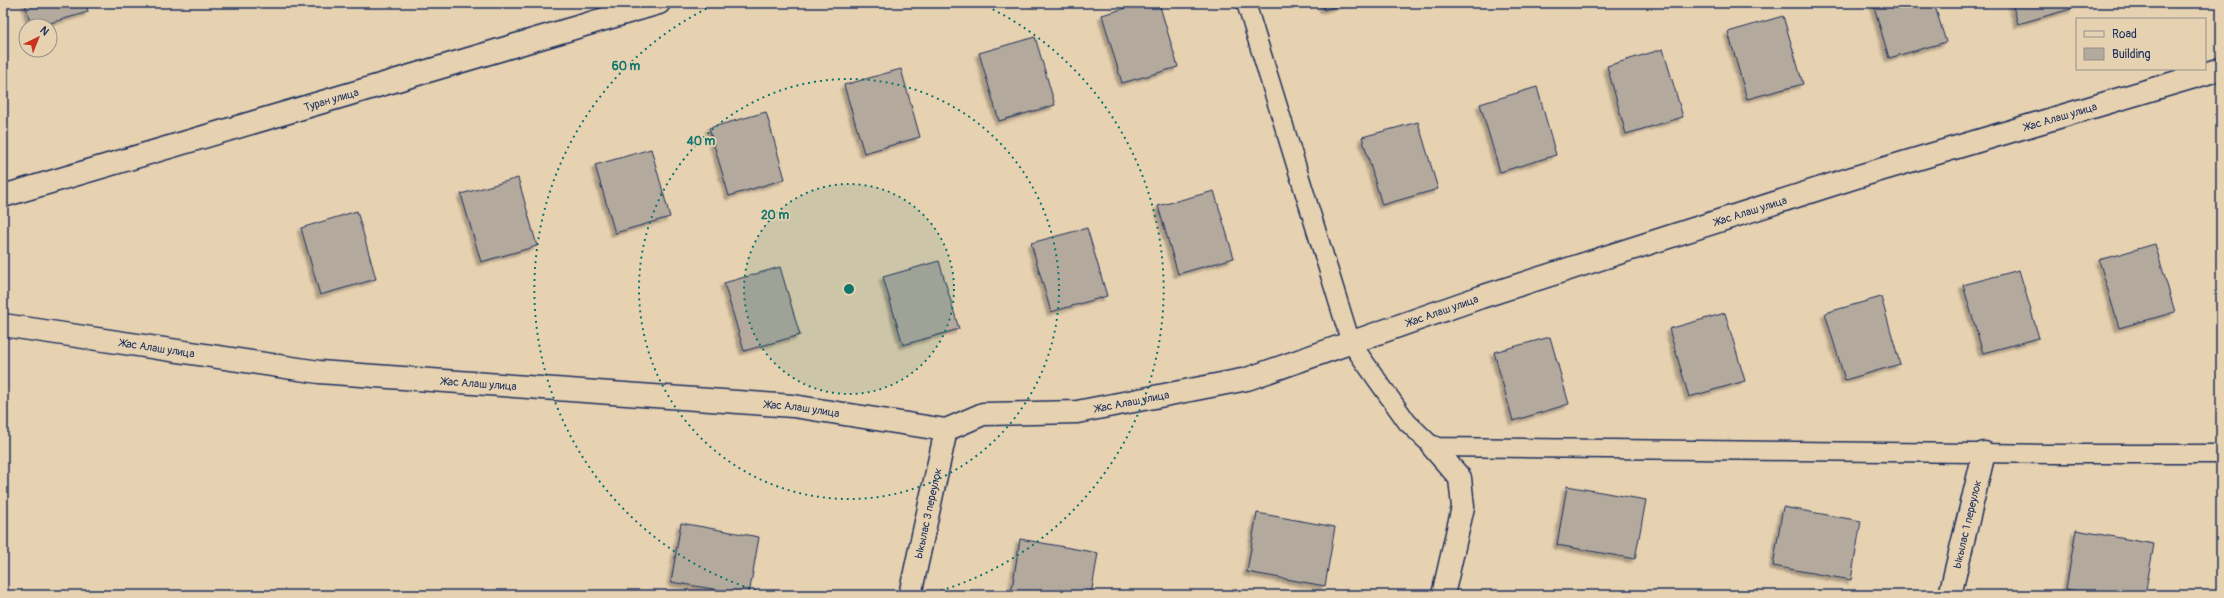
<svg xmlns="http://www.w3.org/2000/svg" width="2224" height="598" viewBox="0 0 2224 598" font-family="Pangolin,sans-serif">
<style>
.building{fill:#b3a99c;stroke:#1b2f5e;filter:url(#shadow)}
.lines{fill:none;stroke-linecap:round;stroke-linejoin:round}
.lane-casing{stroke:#1b2f5e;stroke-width:21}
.street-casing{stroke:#1b2f5e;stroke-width:25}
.lane{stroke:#e6d1b0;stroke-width:18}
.street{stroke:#e6d1b0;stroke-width:22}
.ring{fill:none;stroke:#0f766e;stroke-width:2;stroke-dasharray:2 4}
.labels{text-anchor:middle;stroke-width:3.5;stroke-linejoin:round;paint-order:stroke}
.street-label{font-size:11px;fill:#1b2f5e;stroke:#e6d1b0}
.centre{fill:#0f766e;stroke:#e6d1b0;stroke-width:2}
.ring-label{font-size:12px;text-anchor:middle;font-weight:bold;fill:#0f766e;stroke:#e6d1b0;stroke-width:3.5;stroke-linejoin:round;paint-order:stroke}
</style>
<defs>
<filter id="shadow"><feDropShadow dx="-3.5" dy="3.5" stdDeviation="1" flood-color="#0004"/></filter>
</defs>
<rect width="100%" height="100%" fill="#e6d1b0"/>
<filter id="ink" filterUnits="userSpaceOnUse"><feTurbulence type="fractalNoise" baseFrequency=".025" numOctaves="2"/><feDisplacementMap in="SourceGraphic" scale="8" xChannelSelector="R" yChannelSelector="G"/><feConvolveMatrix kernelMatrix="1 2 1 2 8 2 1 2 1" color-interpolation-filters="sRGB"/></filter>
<g filter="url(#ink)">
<path class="building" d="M25 3H86L88 12 40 26H31Z
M1144 3H1159L1178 67 1122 83 1102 15Z
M1322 3H1349L1324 10Z
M1873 3H1934L1946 42 1889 58Z
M2012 3H2073L2074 8 2018 24Z
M1783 16 1803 84 1747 99 1728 32Z
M1035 37 1055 105 999 121 979 53Z
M1663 49 1683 117 1626 134 1607 66Z
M901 69 920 137 864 153 844 85Z
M1537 87 1556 155 1500 172 1480 104Z
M766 112 785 179 729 196 709 128Z
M1418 122 1438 189 1382 205 1362 137Z
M651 149 670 217 615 233 595 165Z
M518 178 537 246 481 262 461 194Z
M1214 191 1234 258 1178 274 1158 206Z
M357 211 376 279 320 295 301 228Z
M1087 228 1107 296 1051 312 1031 243Z
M2155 244 2175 312 2119 328 2099 260Z
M939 261 959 329 903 345 883 277Z
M780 267 800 335 744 351 724 283Z
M2019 270 2039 338 1983 353 1963 285Z
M1881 297 1900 364 1845 380 1825 313Z
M1725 313 1745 381 1689 397 1669 329Z
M1550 337 1569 404 1513 421 1494 352Z
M1567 486 1646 500 1635 559 1557 545Z
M1783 507 1861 521 1851 580 1773 566Z
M1257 513 1335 527 1325 586 1247 572Z
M681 523 759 537 749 595 671 582Z
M2076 530 2154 544 2145 595H2101L2066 589Z
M1020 539 1098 553 1091 595H1011Z"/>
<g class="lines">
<g class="lane-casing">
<path id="lane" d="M1246 3 1351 343 1407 422 1433 447 2058 454H2221"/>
</g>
<g class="street-casing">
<g id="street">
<path id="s1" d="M3 196 659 3"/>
<path id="s2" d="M3 325 319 372 793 406 946 430 983 414 1077 412 1247 379 1481 297 1856 177 2221 69"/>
<path d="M1433 447 1460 478 1463 507 1443 595"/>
<path id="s3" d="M910 595 946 430"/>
<path id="s4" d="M1950 595 1984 453"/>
</g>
</g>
<use href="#lane" class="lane"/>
<use href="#street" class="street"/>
</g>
</g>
<circle cx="849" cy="289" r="105" fill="#0f766e" fill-opacity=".12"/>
<g class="ring">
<circle cx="849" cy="289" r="105"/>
<circle cx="849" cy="289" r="210"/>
<path d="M773 595A315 315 0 0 1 716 4M982 4A315 315 0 0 1 925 595"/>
</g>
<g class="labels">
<g class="street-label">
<text dy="4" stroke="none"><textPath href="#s1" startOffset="342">Туран улица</textPath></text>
<text dy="4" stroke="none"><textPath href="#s2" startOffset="2112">Жас Алаш улица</textPath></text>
<text dy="4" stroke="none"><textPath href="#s2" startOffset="1788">Жас Алаш улица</textPath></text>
<text dy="4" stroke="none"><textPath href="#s2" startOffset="1464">Жас Алаш улица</textPath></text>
<text dy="4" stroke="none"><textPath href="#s2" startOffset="156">Жас Алаш улица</textPath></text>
<text dy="4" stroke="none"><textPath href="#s2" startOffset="480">Жас Алаш улица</textPath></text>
<text dy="4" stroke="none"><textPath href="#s2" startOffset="1140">Жас Алаш улица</textPath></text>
<text dy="4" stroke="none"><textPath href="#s2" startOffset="804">Жас Алаш улица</textPath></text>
<text dy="4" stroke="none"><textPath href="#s3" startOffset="84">Ыкылас 3 переулок</textPath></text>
<text dy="4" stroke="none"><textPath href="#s4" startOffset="73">Ыкылас 1 переулок</textPath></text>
</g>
</g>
<circle cx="849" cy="289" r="6" class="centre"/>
<g class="ring-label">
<text x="626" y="70">60 m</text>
<text x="701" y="145">40 m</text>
<text x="775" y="219">20 m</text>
</g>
<rect width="2224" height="598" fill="none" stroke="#e6d1b0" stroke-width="16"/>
<rect x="8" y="8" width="2208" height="582" fill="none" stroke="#1b2f5e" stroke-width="1.5" filter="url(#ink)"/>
<rect x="2076" y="18" width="130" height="52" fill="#e6d1b0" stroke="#95908f"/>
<rect x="2084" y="31" width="20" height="6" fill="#e6d1b0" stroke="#95908f"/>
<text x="2112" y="38" font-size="12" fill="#1b2f5e">Road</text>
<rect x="2084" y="48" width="20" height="12" fill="#b3a99c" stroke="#95908f"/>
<text x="2112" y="58" font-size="12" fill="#1b2f5e">Building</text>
<g transform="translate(38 38) rotate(43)"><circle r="19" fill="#e6d1b0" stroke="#95908f"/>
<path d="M0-3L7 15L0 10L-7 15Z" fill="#c8321e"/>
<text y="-6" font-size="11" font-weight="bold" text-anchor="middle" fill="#1b2f5e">N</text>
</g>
</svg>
